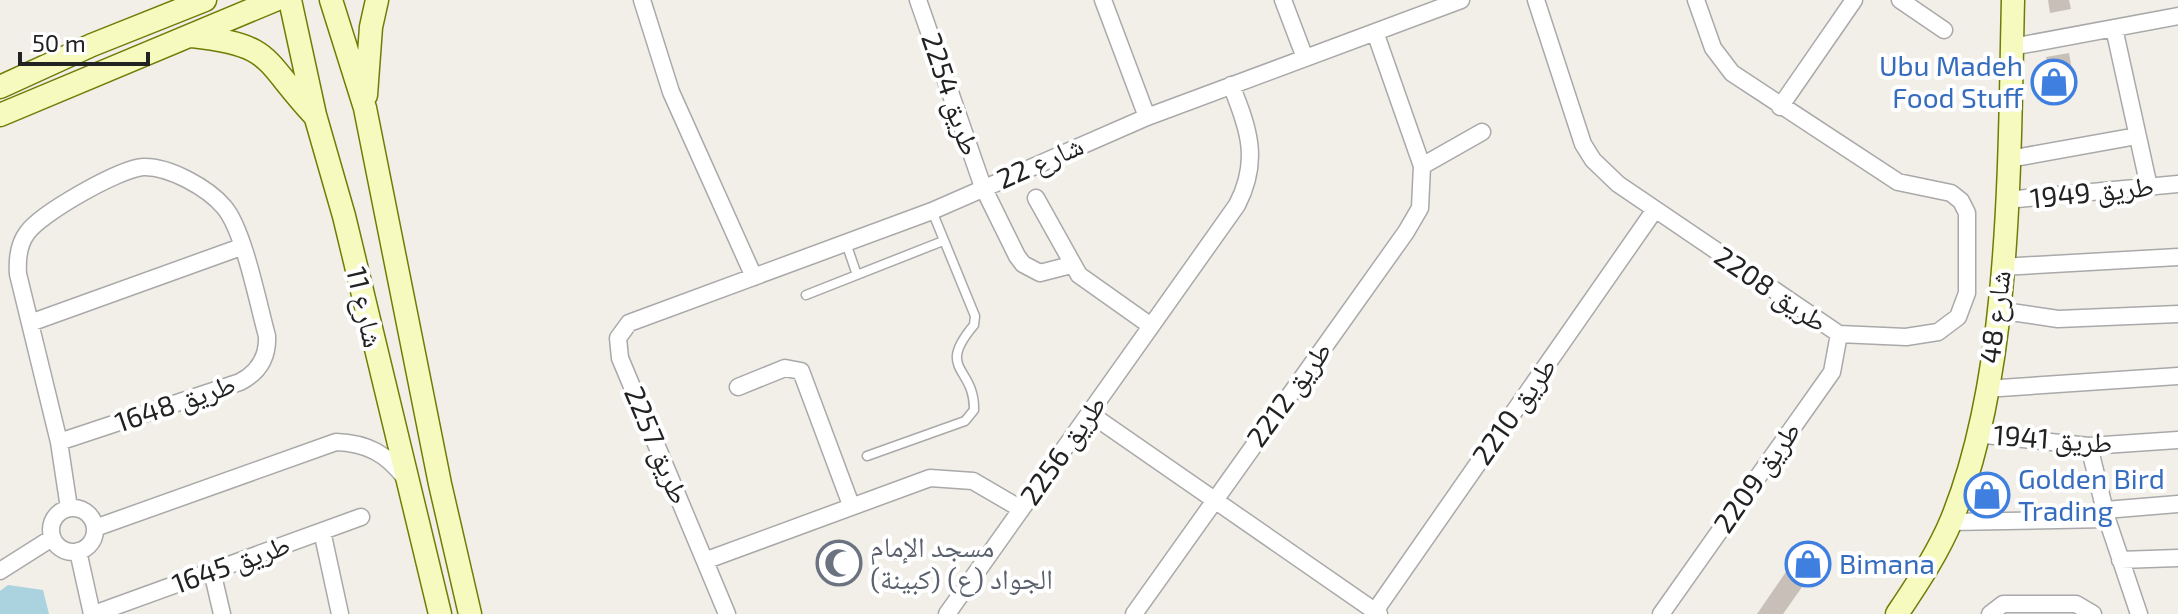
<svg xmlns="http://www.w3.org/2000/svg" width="2178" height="614" viewBox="0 0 2178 614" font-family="'Exo 2','Noto Naskh Arabic',sans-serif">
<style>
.water{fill:#aad3df}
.building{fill:#c7bfb8}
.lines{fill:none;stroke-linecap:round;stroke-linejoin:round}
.lane-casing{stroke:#a9a9a9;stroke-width:11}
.street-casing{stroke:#a9a9a9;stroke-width:19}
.secondary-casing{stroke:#707d05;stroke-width:25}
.lane{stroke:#fff;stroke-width:8}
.street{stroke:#fff;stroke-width:16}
.secondary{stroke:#f7fabf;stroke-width:22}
.labels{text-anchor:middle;stroke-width:8;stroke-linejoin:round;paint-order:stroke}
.shop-label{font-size:28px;fill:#366cbe;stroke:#fff;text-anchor:start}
.street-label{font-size:28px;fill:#222;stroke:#fff}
.worship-label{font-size:28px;fill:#5b616d;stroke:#fff;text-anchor:start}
</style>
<rect width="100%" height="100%" fill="#f2efe9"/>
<path class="water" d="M8 585 43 590 49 614H0V591Z"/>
<path class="building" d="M2048 0H2069L2071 9 2050 13Z
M2069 53 2075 88 2052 92 2046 57Z
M1992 481H2001L2002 511 1975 512Z
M1801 550 1819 563 1783 614H1757Z"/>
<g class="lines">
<g class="lane-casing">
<path id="lane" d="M846 243 857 275
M806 295 943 241
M867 456 965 421 974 410C975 366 935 371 974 325L975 316 932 211"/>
</g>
<g class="street-casing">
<path id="street" d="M642 0 671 92 754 277
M918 0 983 187 1017 256 1023 264 1040 273 1071 265
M1103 0 1147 117
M1283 0 1305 58
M1536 0 1583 144 1593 160 1618 184 1839 334 1906 337 1938 332 1958 317 1967 293V213L1961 201 1951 193 1898 182 1732 73 1713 48 1696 0
M1900 0 1944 30
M2114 28 2149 187
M2012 47 2178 16
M1780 107 1854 0
M2009 159 2137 136
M1422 166 1482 132
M1036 198 1079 275 1151 326
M2006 200 2178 184
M2001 267 2178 257
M1997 310 2058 319 2178 314
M30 323 241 247
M738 387 785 368 801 371 851 505
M1985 389 2178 376
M1089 413 1379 614
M1976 434 2089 446 2178 440
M59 442 240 382C259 372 268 357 267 336 258 304 244 230 224 207 208 188 169 166 143 167 119 169 41 213 27 233 18 245 17 259 18 274L59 442 69 508
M2089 446 2107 519 2139 614
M51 530a22 22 0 1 1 44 0a22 22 0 1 1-44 0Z
M2105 510 2178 504
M1951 522 2107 519
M95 528 336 442C367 443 387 454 405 478
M322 531 340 614
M78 551 92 614
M707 560 930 478 973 481 1021 509
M2120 560 2178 558
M0 571 52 538
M212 571 222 614
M94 614 361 517
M727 614 620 358 618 338 629 323 932 211 1147 117 1461 0
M947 614 1237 205C1260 161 1249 129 1231 85
M1134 614 1406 232 1420 208 1422 166 1375 32
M1373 614 1654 211
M1661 614 1832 372 1839 334
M1990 614 2003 604H2076L2093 614"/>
</g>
<g class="secondary-casing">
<path id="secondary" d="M290 0 315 115 344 216 440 614
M331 0 365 108 440 484 470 614
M192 36C274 45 262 59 313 114
M0 87 92 45 205 0
M366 95 371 27 377 0
M0 115 275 0
M1897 614C1917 584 1938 553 1952 519 2012 371 2009 159 2013 0"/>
</g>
<use href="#lane" class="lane"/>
<use href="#street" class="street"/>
<use href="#secondary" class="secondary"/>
</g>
<defs>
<g id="shop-ring" transform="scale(2.3)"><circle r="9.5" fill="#fff" stroke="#3f7fe0" stroke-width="1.5"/><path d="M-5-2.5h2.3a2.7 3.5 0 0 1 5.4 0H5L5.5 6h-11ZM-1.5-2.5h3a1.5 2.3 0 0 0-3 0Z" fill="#3f7fe0"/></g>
<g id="mosque-ring" transform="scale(2.3)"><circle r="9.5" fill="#fff" stroke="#6b7280" stroke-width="1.5"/><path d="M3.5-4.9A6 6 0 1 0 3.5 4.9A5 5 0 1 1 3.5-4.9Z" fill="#6b7280"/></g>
</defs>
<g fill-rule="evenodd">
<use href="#shop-ring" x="2054" y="82"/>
<use href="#shop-ring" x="1987" y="495"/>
<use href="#mosque-ring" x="839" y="563"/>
<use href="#shop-ring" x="1808" y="564"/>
</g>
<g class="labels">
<g class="shop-label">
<text x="2023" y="76" text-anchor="end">Ubu Madeh<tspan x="2023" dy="32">Food Stuff</tspan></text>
<text x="2018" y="489">Golden Bird<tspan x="2018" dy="32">Trading</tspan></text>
<text x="1839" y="574">Bimana</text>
</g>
<g class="street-label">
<text transform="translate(951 94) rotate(71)" y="10">طريق 2254</text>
<text transform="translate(1040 162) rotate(-24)" y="10">شارع 22</text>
<text transform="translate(2092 192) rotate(-6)" y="10">طريق 1949</text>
<text transform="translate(1771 289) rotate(34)" y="10">طريق 2208</text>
<text transform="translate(365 307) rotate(77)" y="10">شارع 11</text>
<text transform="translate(1995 317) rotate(-83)" y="10">شارع 48</text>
<text transform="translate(1289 394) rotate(-54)" y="10">طريق 2212</text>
<text transform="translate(175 403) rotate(-19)" y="10">طريق 1648</text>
<text transform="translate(1514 411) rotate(-55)" y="10">طريق 2210</text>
<text transform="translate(2053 439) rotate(4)" y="10">طريق 1941</text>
<text transform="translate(657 445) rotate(67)" y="10">طريق 2257</text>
<text transform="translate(1063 450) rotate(-55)" y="10">طريق 2256</text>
<text transform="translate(1757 477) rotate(-55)" y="10">طريق 2209</text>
<text transform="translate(231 564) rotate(-20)" y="10">طريق 1645</text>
</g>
<g class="worship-label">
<text x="870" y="557">مسجد الإمام<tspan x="870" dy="32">الجواد (ع) (كبينة)</tspan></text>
</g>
</g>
<path d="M20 52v12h128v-12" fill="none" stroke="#222222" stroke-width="4"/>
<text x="32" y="52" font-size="24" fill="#222222" stroke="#ffffff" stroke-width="6" paint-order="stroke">50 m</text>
</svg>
